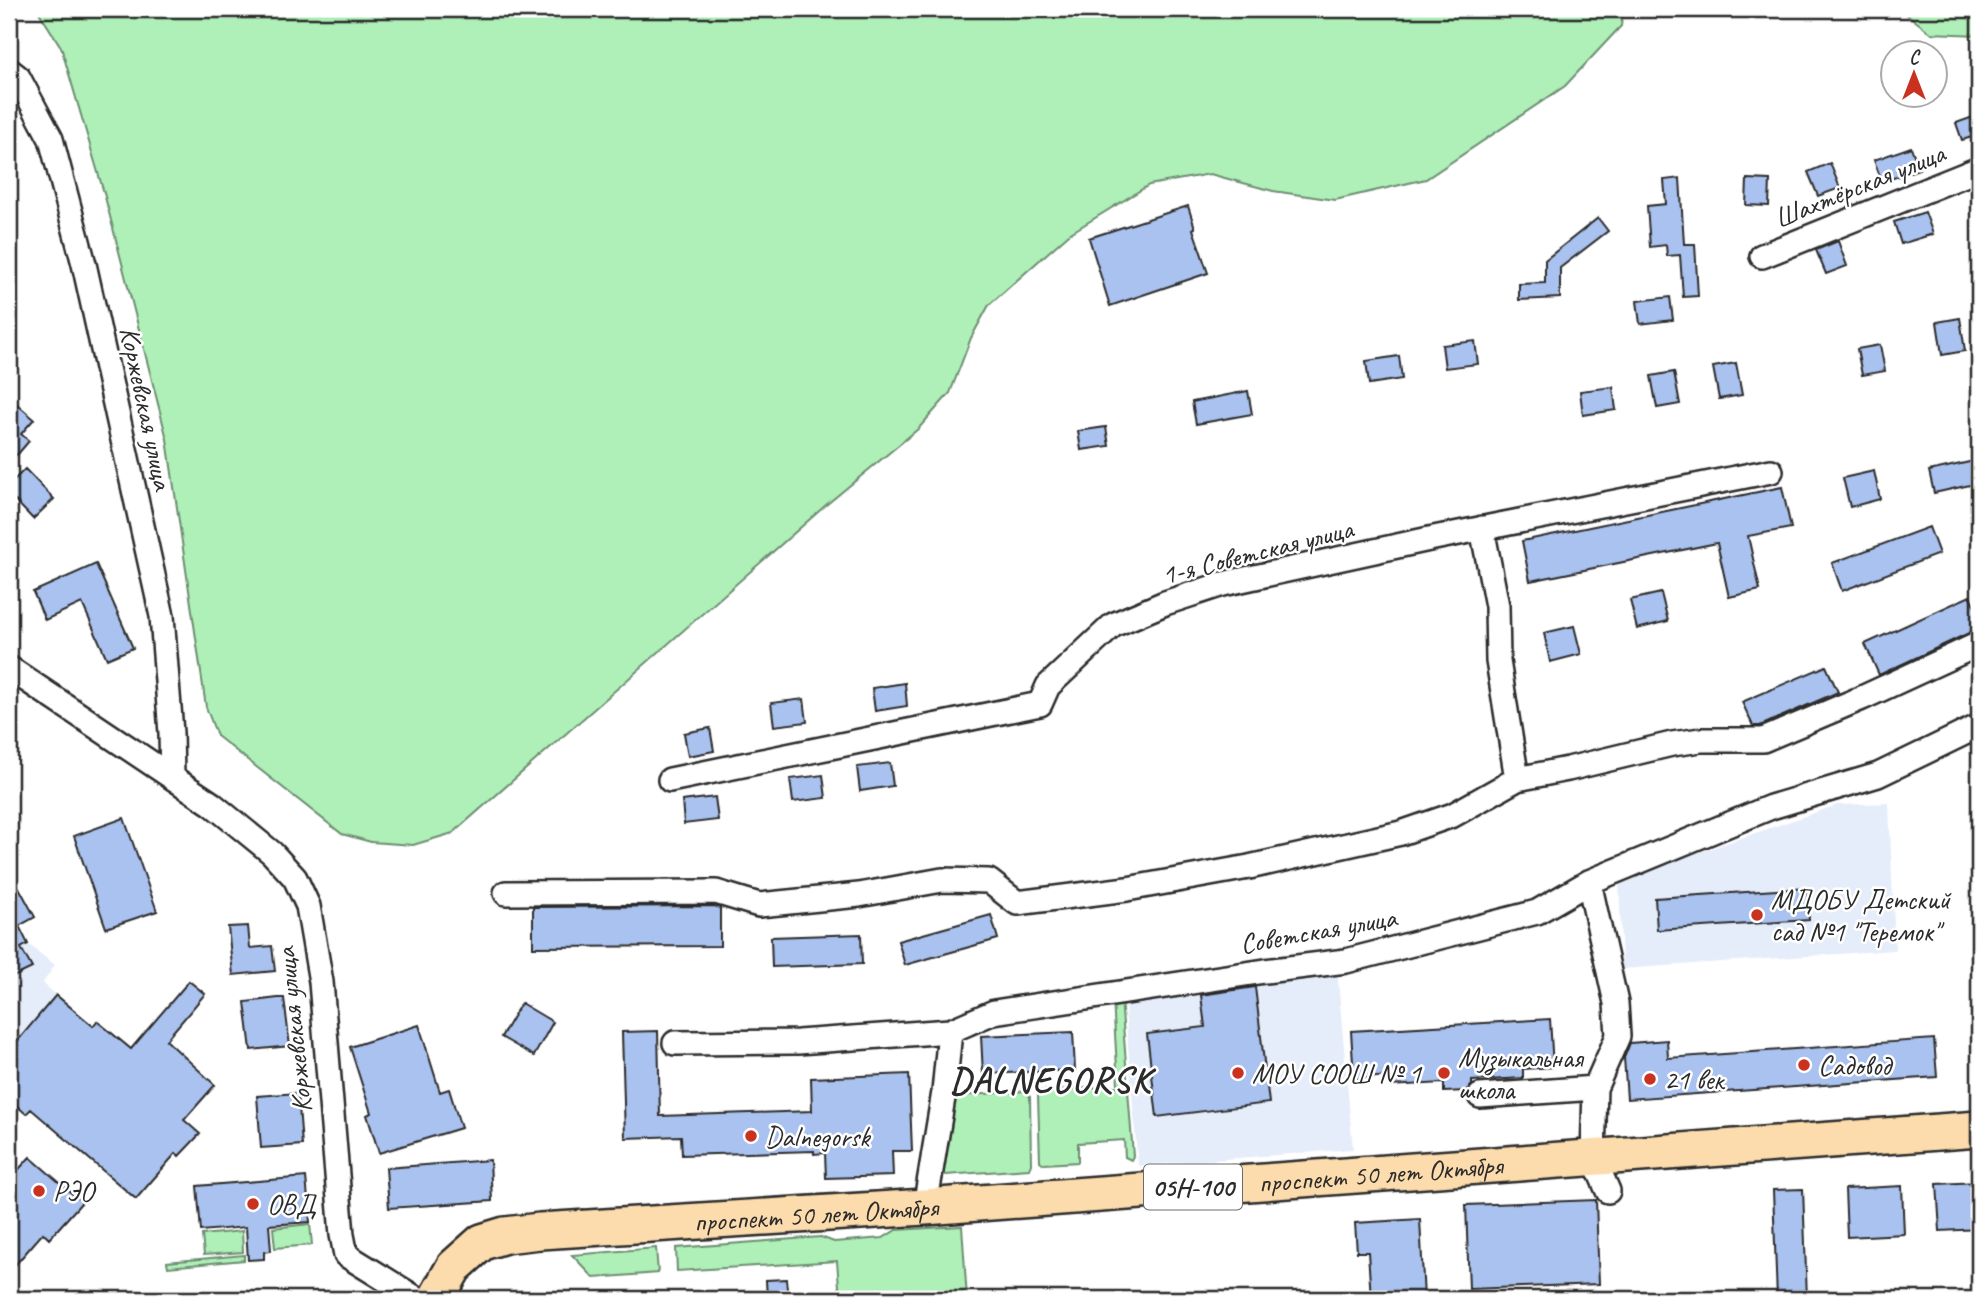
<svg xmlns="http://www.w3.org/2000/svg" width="1988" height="1308" viewBox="0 0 1988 1308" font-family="Caveat,sans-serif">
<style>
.built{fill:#e6edfa}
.green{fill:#aff0b8;stroke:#6d8e72;stroke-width:2}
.building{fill:#aac2ef;stroke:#2b2b2b;stroke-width:2}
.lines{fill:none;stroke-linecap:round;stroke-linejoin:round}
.minor-casing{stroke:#2b2b2b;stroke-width:28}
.primary-casing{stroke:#2b2b2b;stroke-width:40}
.minor{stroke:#fff;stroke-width:23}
.primary{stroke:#fcdcac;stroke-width:35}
.poi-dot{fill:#c8321e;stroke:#fff;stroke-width:2.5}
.labels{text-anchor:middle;stroke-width:5;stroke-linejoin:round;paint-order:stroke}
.shield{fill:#fff;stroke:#6b6b6b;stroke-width:2}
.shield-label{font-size:26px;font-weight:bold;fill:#2b2b2b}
.street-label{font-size:28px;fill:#2b2b2b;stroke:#fff}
.poi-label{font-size:28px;fill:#2b2b2b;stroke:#fff;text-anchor:start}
.district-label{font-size:35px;font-weight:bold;letter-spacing:2px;fill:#2b2b2b;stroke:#fff}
</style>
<rect width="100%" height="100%" fill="#fff"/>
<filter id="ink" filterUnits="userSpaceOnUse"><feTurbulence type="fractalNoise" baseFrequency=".0143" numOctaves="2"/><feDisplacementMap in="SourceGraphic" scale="14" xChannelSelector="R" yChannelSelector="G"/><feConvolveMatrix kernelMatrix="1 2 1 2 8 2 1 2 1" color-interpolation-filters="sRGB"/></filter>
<g filter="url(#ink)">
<path class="built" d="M1889 803 1895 950 1622 969 1619 880 1837 805Z
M9 908 28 944 55 965 43 983 56 995 9 1051Z
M1337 968 1353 1149 1138 1166 1124 996Z"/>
<path class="green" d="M37 9H1623L1621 26 1565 86 1426 179 1335 200 1273 191 1210 174 1149 185 1069 234 989 305 971 338 950 393 918 429 826 505 453 833 413 845 371 842 342 834 217 736 206 707 167 439 104 193 61 47Z
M1900 9H1979V35L1931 33Z
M1121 998 1133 1156 1131 1160 1125 1157 1124 1140 1078 1143V1162L1044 1164 1040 1161 1038 1096 1041 1091 1118 1086 1113 999Z
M1025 1091 1030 1097 1031 1164 1029 1169 946 1175 942 1170 951 1102 958 1096Z
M310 1224 312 1245 275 1248 273 1228Z
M962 1226 967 1299H840L837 1261 677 1271 676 1248 821 1237 834 1242 883 1238 896 1230Z
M242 1231 243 1252 204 1255 202 1235Z
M656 1248 658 1273 594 1278 572 1255Z
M244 1255V1260L168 1267 167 1262Z"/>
<path class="building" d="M1979 115V135L1962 140 1956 123Z
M1911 147 1919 169 1882 182 1874 160Z
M1830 163 1840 188 1818 196 1808 172Z
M1680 178 1684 244H1695L1698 296 1683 297 1680 255 1667 256 1666 245 1650 247 1647 206 1666 204 1664 180Z
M1747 179 1770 180 1769 206 1746 205Z
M1188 206 1195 228 1193 229 1208 273 1110 306 1089 238Z
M1925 212 1933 234 1901 244 1894 222Z
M1598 218 1608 231 1560 268V298L1519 300V284L1545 283V260Z
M1838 241 1847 266 1826 274 1816 250Z
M1670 297 1673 320 1640 324 1637 301Z
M1960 318 1965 351 1942 355 1937 322Z
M1475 341 1478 364 1445 368 1442 345Z
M1880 345 1885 371 1862 375 1857 349Z
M1399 356 1402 379 1369 384 1366 361Z
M1736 363 1742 395 1719 399 1713 367Z
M1674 372 1680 404 1657 408 1651 376Z
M1613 387 1616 410 1583 415 1580 391Z
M1248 391 1252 414 1196 424 1192 402Z
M9 397 34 419 21 434 29 441 17 455 9 448Z
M1106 427 1109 446 1081 450 1078 431Z
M1974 461 1979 483 1934 493 1929 471Z
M25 469 54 499 33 519 9 494V485Z
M1874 471 1880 499 1850 507 1843 478Z
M1782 487 1791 528 1748 536 1760 590 1729 597 1717 543 1530 581 1522 541Z
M1929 527 1939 554 1842 591 1832 563Z
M96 564 133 648 107 659 82 603 45 620 33 592Z
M1661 593 1668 621 1637 629 1630 600Z
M1970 596 1979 616V630L1973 631 1879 675 1865 644Z
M1574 626 1581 654 1550 662 1544 633Z
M1826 666 1838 692 1760 726H1753L1742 702Z
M905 683 907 706 875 711 872 688Z
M804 699 807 722 774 726 771 703Z
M710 728 714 751 688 756 684 733Z
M890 763 893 786 860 791 857 767Z
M823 775 826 798 793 802 790 779Z
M715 797 718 820 684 824 682 801Z
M124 818 157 911 106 928 74 836Z
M9 869 35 917 19 926 28 944 21 948 32 968 9 979Z
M1807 888 1809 920 1657 930 1655 898Z
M714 906 720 908V946L533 947V907Z
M991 915 998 939 905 965 898 941Z
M248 926 250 948 272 946 275 971 233 975 228 927Z
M861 934 862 964 772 967 771 937Z
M189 981 205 994 166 1040 215 1085 184 1120 200 1134 179 1156 176 1153 136 1199 31 1109 26 1114 9 1099V1051L56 995 93 1026 97 1021 131 1049Z
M1255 987 1269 1103 1157 1117 1147 1034 1205 1027 1201 995Z
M278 998H284L290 1046 251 1050 245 1002Z
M521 1003 553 1022 534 1056 501 1037Z
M1550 1019 1553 1067 1523 1069V1078L1472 1081V1085L1467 1091 1444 1092V1083L1390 1086 1389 1076 1354 1079 1351 1031Z
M419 1025 440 1092 449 1089 461 1128 379 1153 367 1115 371 1113 350 1047Z
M658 1031 660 1116 812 1111 811 1078 909 1074 912 1151H892L893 1176 826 1178 825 1153 814 1154V1151L682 1155 681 1136 625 1138 622 1032Z
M1073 1032 1075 1070 983 1074 981 1036Z
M1934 1039 1937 1077 1627 1099 1624 1058 1630 1043 1667 1040 1668 1058Z
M298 1093 302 1145 261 1148 257 1096Z
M30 1157 82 1202 49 1239 43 1233 9 1272V1180Z
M490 1160 492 1201 389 1208 386 1168Z
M306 1177 310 1222 269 1225 271 1251 264 1252V1259L248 1260 246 1227 201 1231 197 1186Z
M1979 1182V1229L1940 1231 1937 1184Z
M1902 1186 1904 1234 1847 1237 1845 1189Z
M1803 1189 1807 1299H1777L1773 1190Z
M1596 1200 1599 1284 1469 1289 1466 1205Z
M1420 1219 1424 1299H1371L1368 1252H1357L1355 1223Z
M786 1279 788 1299H767L766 1280Z"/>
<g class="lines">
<g class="minor-casing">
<path id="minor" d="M9 70 18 77 51 139 84 264 162 616 171 733 172 776
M1762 256 1979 169
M1482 528 1497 606 1498 661 1517 779
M9 668 212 804 272 853 295 878 308 906 321 982 342 1235 346 1255 417 1299
M670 780 1040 704 1048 686 1113 625 1165 603 1223 584 1434 538 1771 471
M1589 882 1616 1003 1618 1036 1595 1088 1593 1157 1608 1191
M506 893 716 892 759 905 859 895 942 880 989 881 1017 903 1127 889 1249 867 1401 833 1453 815 1517 779 1568 769 1672 744 1701 740H1763L1862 698 1979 644
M675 1043 798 1042 950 1031 994 1012 1265 971 1346 961 1537 912 1589 882 1771 807 1878 775 1979 726
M1480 1096 1595 1088
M925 1207 944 1092 950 1031"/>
</g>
<g class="primary-casing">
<g id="primary">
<path id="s1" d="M436 1299 454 1267 482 1242 505 1235 540 1231 925 1207 1979 1129"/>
</g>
</g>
<use href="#minor" class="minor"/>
<use href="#primary" class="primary"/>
</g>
</g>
<g class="poi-dot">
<circle cx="1757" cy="915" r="7"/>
<circle cx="1804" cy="1065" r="7"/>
<circle cx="1238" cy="1073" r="7"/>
<circle cx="1444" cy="1073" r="7"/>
<circle cx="1650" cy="1079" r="7"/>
<circle cx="751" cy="1136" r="7"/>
<circle cx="39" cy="1191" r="7"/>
<circle cx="253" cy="1204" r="7"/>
</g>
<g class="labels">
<rect class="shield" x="1144" y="1164.5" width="98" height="45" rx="5"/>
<g class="shield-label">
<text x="1193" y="1196">05Н-100</text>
</g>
<g class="street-label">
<text transform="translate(1859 185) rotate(-22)" y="10">Шахтёрская улица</text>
<text transform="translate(147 408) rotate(78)" y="10">Коржевская улица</text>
<text transform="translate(1257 551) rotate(-14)" y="10">1-я Советская улица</text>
<text transform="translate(1318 930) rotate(-10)" y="10">Советская улица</text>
<text transform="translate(293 1030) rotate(-96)" y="10">Коржевская улица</text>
<text dy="10" stroke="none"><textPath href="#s1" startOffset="976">проспект 50 лет Октября</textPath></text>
<text dy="10" stroke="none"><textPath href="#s1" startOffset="410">проспект 50 лет Октября</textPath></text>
</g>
<g class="poi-label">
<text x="1771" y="909">МДОБУ Детский<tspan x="1771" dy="32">сад №1 "Теремок"</tspan></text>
<text x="1458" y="1067">Музыкальная<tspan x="1458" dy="32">школа</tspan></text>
<text x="1818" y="1075">Садовод</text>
<text x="1252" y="1083">МОУ СООШ № 1</text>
<text x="1664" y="1089">21 век</text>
<text x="765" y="1146">Dalnegorsk</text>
<text x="53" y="1201">РЭО</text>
<text x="267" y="1214">ОВД</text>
</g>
<g class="district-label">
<text x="1051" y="1092">DALNEGORSK</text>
</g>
</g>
<rect width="1988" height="1308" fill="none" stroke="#fff" stroke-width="35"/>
<rect x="18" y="18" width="1953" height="1273" fill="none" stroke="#2b2b2b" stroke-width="2.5" filter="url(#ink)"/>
<g transform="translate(1914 74)"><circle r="33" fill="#ffffff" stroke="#aaaaaa" stroke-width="2"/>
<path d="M0-5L12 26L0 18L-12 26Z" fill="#c8321e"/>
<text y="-10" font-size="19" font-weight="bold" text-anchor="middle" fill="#2b2b2b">С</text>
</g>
</svg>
